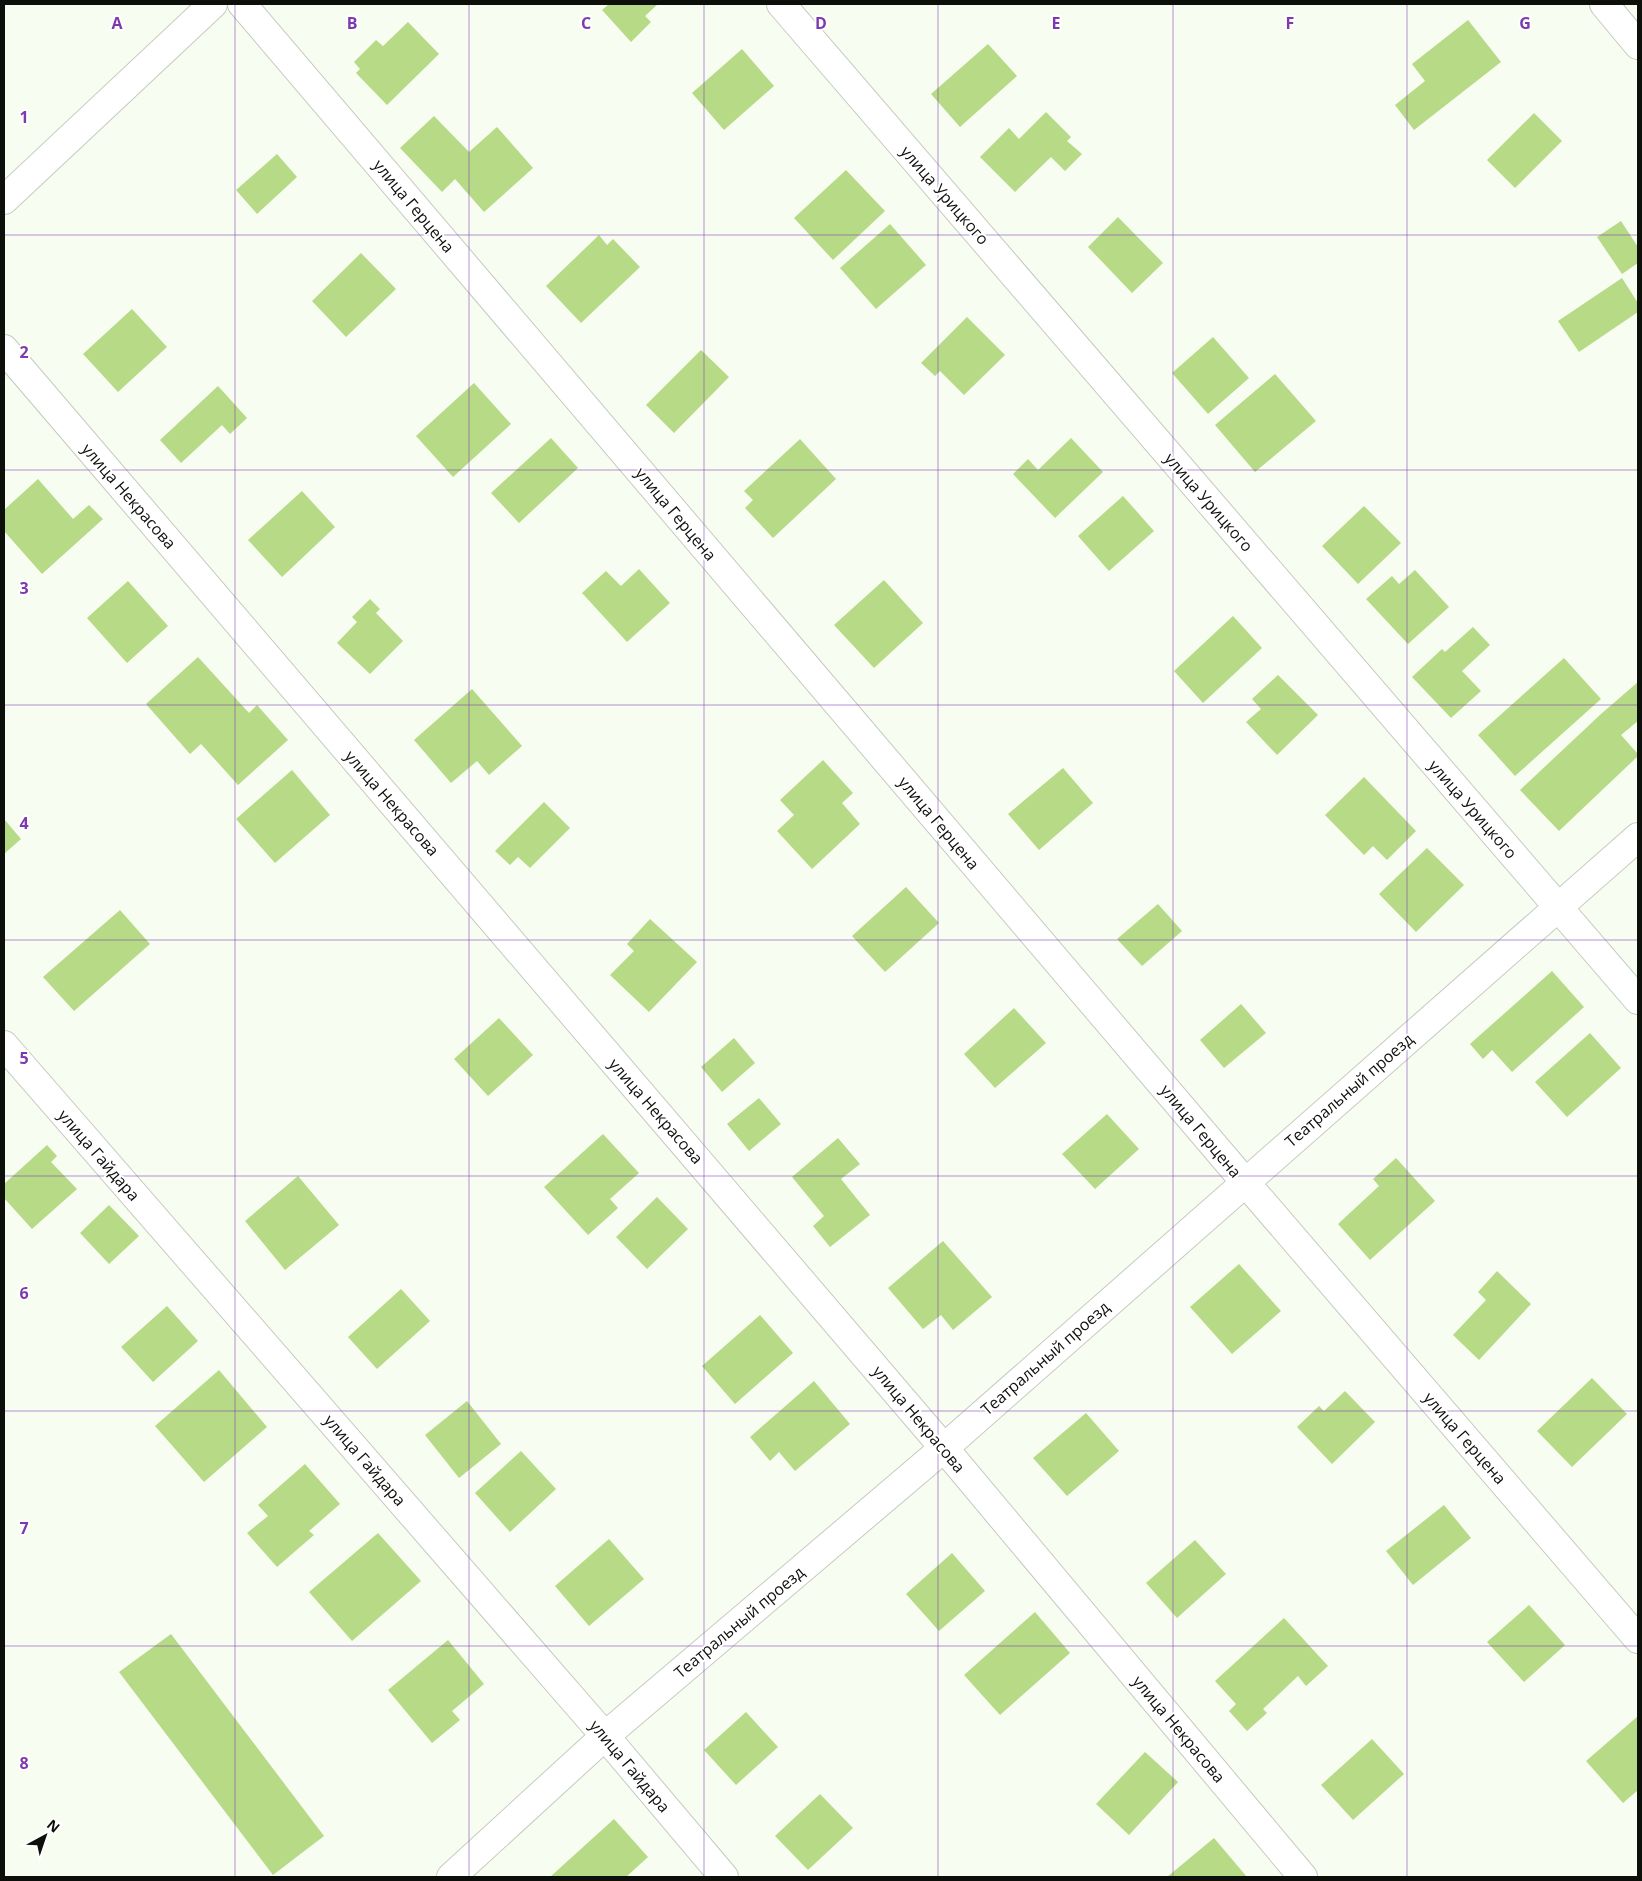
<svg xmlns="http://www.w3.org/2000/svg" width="1642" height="1881" viewBox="0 0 1642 1881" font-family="'Open Sans',sans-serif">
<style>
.building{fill:#b6da86}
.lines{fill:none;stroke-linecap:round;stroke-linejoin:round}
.minor-casing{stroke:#c5cbbf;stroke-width:30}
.minor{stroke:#fff;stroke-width:28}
.grid{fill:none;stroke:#7d3aae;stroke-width:1;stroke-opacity:0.55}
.labels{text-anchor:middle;stroke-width:4;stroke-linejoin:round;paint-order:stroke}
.street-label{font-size:16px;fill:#0d0f0b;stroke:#fff}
.grid-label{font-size:16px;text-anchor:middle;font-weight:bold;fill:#7d3aae;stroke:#fff;stroke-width:4;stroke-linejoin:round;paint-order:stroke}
</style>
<rect width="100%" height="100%" fill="#f7fdf1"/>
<path class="building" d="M609 4H658L645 16 651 22 631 42 602 10Z
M1468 20 1501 62 1414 130 1395 105 1425 81 1412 64Z
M408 22 439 54 387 105 356 73 360 69 354 62 376 40 383 46Z
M988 44 1017 76 960 127 931 94Z
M742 49 774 86 724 130 692 93Z
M1046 112 1071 137 1067 141 1082 154 1065 171 1051 157 1015 192 980 157 1009 128 1019 139Z
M1534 113 1562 141 1515 188 1487 160Z
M434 116 469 152 497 127 533 168 484 212 455 179 442 192 400 148Z
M277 154 297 177 257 214 236 190Z
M846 170 885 211 833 260 794 218Z
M1118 217 1163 263 1132 293 1088 247Z
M1621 221 1638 247V263L1622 274 1597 237Z
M890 224 926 265 876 309 840 268Z
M599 235 607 245 613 239 640 267 581 323 546 286Z
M361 253 396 289 346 337 312 301Z
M1622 278 1638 303V312L1579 352 1558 321Z
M132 309 167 347 118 392 83 354Z
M967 317 1005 355 964 395 940 371 935 376 921 363Z
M1213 337 1249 378 1208 414 1172 373Z
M701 350 729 377 674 433 646 405Z
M1275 374 1316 421 1255 472 1215 425Z
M474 383 511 424 453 477 416 436Z
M218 386 247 418 230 434 222 425 181 463 160 440Z
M551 438 578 468 519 523 491 493Z
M1071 438 1103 472 1055 518 1013 474 1028 459 1038 470Z
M800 439 836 479 773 538 745 508 753 500 744 491Z
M38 479 73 519 89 505 103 519 42 574 4 531V510Z
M302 491 335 527 282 577 248 540Z
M1123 496 1154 531 1109 571 1078 536Z
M1364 506 1401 543 1358 584 1322 546Z
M639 569 670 603 627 642 582 593 606 571 621 586Z
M1415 570 1449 607 1408 644 1366 599 1392 576 1399 584Z
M884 580 923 623 874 668 834 625Z
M128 581 168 626 127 663 87 618Z
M370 599 380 609 376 613 403 641 370 674 337 643 357 622 352 617Z
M1233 616 1262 648 1203 703 1174 671Z
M1473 627 1490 645 1462 671 1481 691 1451 718 1412 677 1442 649 1445 652Z
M198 657 249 713 257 705 288 740 238 785 201 744 190 754 146 704Z
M1564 658 1601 699 1515 776 1478 735Z
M1278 675 1318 715 1277 755 1246 722 1261 709 1252 699Z
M1638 682V721L1621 735 1638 754V756L1559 831 1520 790 1601 714Z
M472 689 522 746 489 775 477 761 451 783 414 740Z
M823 760 853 793 842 803 860 824 812 869 777 831 794 815 780 800Z
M1063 768 1093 803 1039 850 1008 814Z
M292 770 330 815 275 863 236 819Z
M1364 777 1416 831 1387 860 1373 846 1364 855 1325 815Z
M544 802 570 828 530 868 518 857 510 865 495 851Z
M4 819 21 839 4 854Z
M1427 848 1464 885 1416 932 1379 894Z
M906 887 939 923 885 972 852 936Z
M1158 904 1182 931 1142 966 1117 939Z
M120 910 150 944 74 1011 43 977Z
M650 919 697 962 649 1012 610 975 634 951 627 944Z
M1552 971 1584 1007 1512 1072 1492 1050 1483 1059 1470 1044Z
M1241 1004 1266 1033 1224 1068 1200 1040Z
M1014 1008 1046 1043 995 1088 964 1054Z
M499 1018 533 1055 488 1096 454 1059Z
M1590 1033 1621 1068 1567 1117 1535 1082Z
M734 1038 755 1063 722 1092 701 1067Z
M759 1098 781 1124 749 1151 727 1124Z
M1107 1114 1139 1149 1095 1189 1062 1154Z
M603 1134 639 1173 610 1199 618 1208 588 1235 544 1187Z
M838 1138 860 1164 841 1179 870 1215 830 1247 813 1226 824 1216 792 1177Z
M47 1145 57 1156 51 1162 77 1189 32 1229 4 1198V1184Z
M1396 1158 1435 1201 1370 1260 1338 1224 1379 1186 1373 1179Z
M298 1176 339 1225 285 1270 245 1221Z
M657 1197 688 1229 647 1269 616 1237Z
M109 1205 139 1236 109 1264 80 1233Z
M943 1241 992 1297 953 1330 941 1315 923 1329 888 1288Z
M1239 1264 1281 1311 1232 1354 1190 1307Z
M1497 1271 1531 1304 1479 1360 1453 1335 1486 1300 1478 1292Z
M401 1289 430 1321 377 1369 348 1337Z
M167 1306 198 1341 153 1382 121 1347Z
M760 1315 793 1353 735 1404 702 1366Z
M219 1370 267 1427 204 1482 155 1426Z
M1592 1378 1627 1414 1572 1467 1537 1431Z
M814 1381 850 1424 795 1471 779 1452 770 1461 750 1437Z
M1345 1391 1375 1422 1332 1464 1297 1427 1319 1406 1324 1411Z
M467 1401 501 1444 459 1478 425 1435Z
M1086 1413 1119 1451 1067 1496 1033 1458Z
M521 1451 556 1489 510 1532 475 1493Z
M305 1464 340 1504 309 1531 314 1535 277 1567 247 1533 268 1516 258 1505Z
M1444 1505 1471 1538 1413 1585 1386 1551Z
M378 1533 421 1581 352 1641 309 1592Z
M609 1539 644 1579 589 1626 555 1586Z
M1195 1540 1226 1574 1177 1618 1146 1583Z
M952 1553 985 1591 939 1631 906 1594Z
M1529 1605 1565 1645 1524 1682 1487 1642Z
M1035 1612 1070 1653 1000 1715 964 1675Z
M1284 1618 1328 1666 1306 1686 1298 1676 1263 1709 1267 1713 1247 1731 1229 1711 1236 1704 1215 1681Z
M171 1634 324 1836 273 1875 119 1672Z
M448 1640 484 1684 452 1711 460 1720 432 1743 388 1690Z
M746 1712 778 1747 736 1785 704 1750Z
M1638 1716V1790L1623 1803 1586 1761Z
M1372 1739 1404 1774 1353 1820 1321 1785Z
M1145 1752 1178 1782 1129 1835 1096 1804Z
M820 1794 853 1828 808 1870 775 1836Z
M614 1819 648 1857 626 1877H550Z
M1214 1838 1247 1877H1167Z"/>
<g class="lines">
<g class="minor-casing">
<path id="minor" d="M242 4 1245 1182 1638 1639
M781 4 1638 1000
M1604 4 1638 45
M4 200 213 4
M4 349 944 1448 1303 1877
M4 1045 605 1736 724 1877
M451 1877 605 1736 944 1448 1638 837"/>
</g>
<use href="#minor" class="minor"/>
</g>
<path class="grid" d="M235 4V1877M469 4V1877M704 4V1877M938 4V1877M1173 4V1877M1407 4V1877M4 235H1638M4 470H1638M4 705H1638M4 940H1638M4 1176H1638M4 1411H1638M4 1646H1638"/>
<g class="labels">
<g class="street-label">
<text transform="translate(945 195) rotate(49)" y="6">улица Урицкого</text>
<text transform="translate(414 206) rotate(50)" y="6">улица Герцена</text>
<text transform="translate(129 496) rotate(49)" y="6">улица Некрасова</text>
<text transform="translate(1209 502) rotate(49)" y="6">улица Урицкого</text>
<text transform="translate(676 514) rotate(50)" y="6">улица Герцена</text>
<text transform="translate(392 803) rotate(49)" y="6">улица Некрасова</text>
<text transform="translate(1473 809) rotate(49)" y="6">улица Урицкого</text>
<text transform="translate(939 823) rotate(50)" y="6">улица Герцена</text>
<text transform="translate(1349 1090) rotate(-41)" y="6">Театральный проезд</text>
<text transform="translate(656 1111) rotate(49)" y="6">улица Некрасова</text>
<text transform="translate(1201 1131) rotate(50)" y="6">улица Герцена</text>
<text transform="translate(99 1155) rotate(49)" y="6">улица Гайдара</text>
<text transform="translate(1045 1358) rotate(-41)" y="6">Театральный проезд</text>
<text transform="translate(919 1419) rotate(50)" y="6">улица Некрасова</text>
<text transform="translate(1465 1438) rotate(49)" y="6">улица Герцена</text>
<text transform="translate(365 1460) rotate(49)" y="6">улица Гайдара</text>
<text transform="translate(739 1622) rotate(-40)" y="6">Театральный проезд</text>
<text transform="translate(1179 1729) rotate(50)" y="6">улица Некрасова</text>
<text transform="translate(630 1766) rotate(50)" y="6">улица Гайдара</text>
</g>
</g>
<g class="grid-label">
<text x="117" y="29">A</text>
<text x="352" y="29">B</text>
<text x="586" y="29">C</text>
<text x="821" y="29">D</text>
<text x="1056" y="29">E</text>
<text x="1290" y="29">F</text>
<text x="1525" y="29">G</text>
<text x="24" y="123">1</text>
<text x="24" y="358">2</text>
<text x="24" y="594">3</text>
<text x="24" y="829">4</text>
<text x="24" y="1064">5</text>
<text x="24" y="1299">6</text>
<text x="24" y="1534">7</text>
<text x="24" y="1769">8</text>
</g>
<rect width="1642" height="1881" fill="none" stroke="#0d0f0b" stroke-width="10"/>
<g transform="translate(45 1836) rotate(40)" stroke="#ffffff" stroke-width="4" paint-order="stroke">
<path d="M0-4L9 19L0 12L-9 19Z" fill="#0d0f0b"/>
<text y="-8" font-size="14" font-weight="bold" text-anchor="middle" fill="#0d0f0b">N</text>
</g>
</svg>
